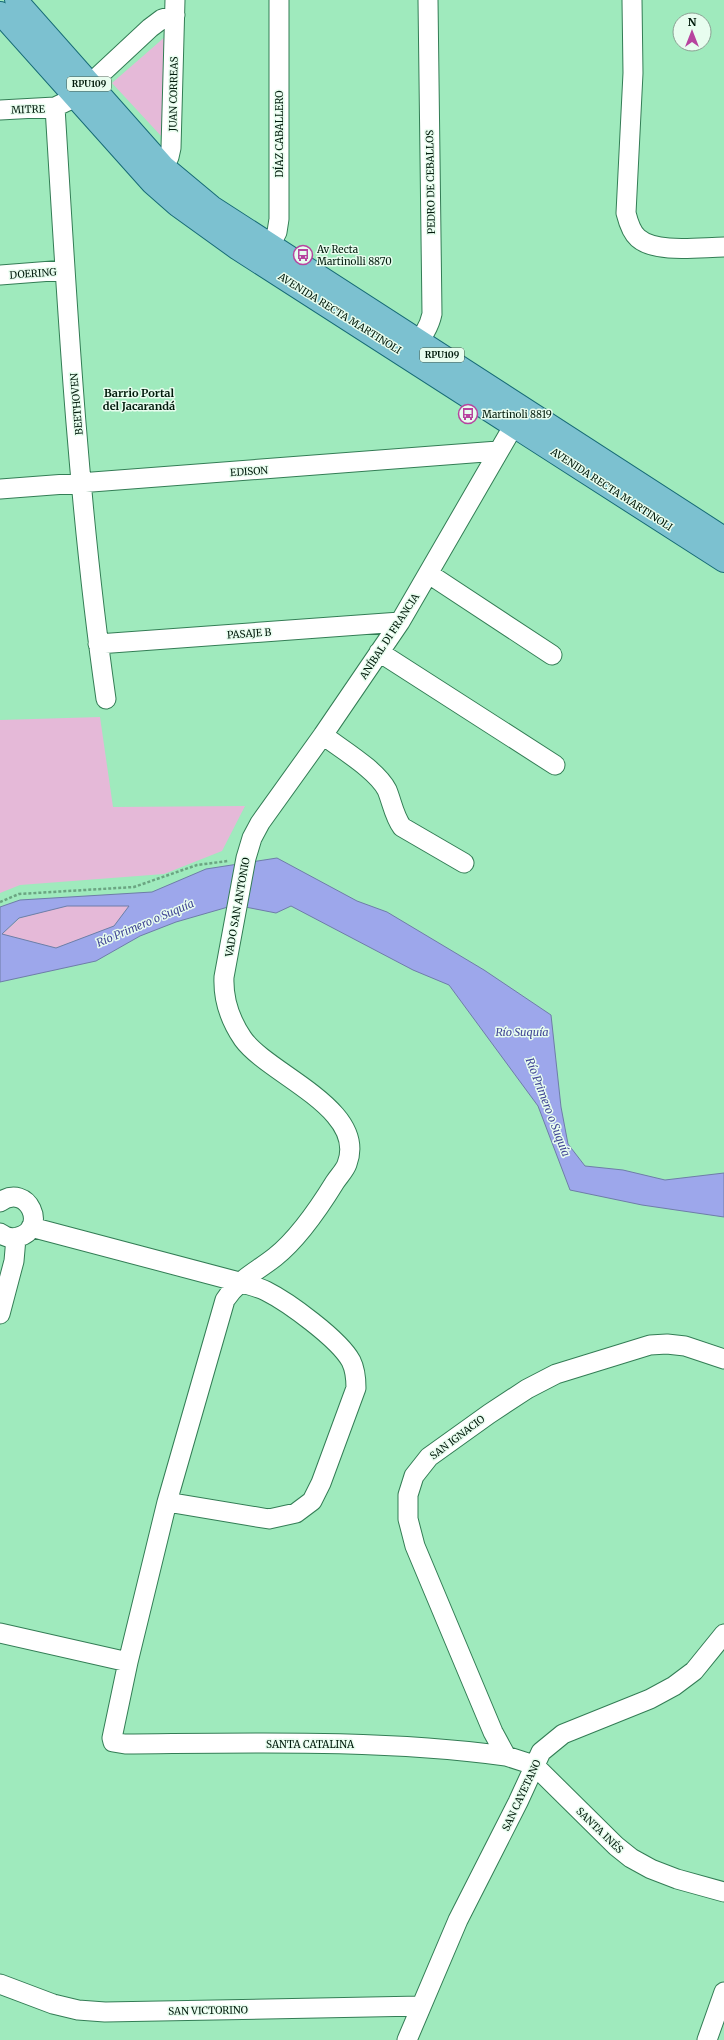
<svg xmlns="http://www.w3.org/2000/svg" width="724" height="2040" viewBox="0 0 724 2040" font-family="Merriweather,serif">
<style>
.green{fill:#e5b9d8}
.water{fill:#9da7eb;stroke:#6e7da8;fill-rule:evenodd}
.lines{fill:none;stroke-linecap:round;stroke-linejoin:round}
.minor-casing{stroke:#337d55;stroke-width:21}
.primary-casing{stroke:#176b76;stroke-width:24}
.path{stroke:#6ba582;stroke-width:2.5;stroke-dasharray:3 2;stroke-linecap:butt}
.minor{stroke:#fff;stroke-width:19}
.primary{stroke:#7cc1d0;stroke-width:22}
.labels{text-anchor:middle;stroke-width:3;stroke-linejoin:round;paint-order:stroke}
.shield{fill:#e8fdef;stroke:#465e4f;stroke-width:1}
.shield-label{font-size:9px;font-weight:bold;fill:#001a0b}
.street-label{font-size:10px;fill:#001a0b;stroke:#e8fdef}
.poi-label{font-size:10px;fill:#001a0b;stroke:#e8fdef;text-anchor:start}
.neighbourhood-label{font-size:11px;font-weight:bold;fill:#001a0b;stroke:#e8fdef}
.water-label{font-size:11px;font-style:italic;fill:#404595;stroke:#e8fdef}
</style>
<rect width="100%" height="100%" fill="#9feabd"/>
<path class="green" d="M166 36 162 137 112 83Z
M100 717 113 807 245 806 222 851 164 874 20 885 0 893V720Z
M66 906H129L114 926 56 948 2 934 20 918Z"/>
<path class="water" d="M277 858 357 901 387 912 484 970 551 1015 561 1107 568 1144 585 1166 623 1170 665 1180 724 1173V1217L642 1205 570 1190 538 1106 449 985 413 970 291 906 276 913 235 905 176 922 140 936 96 961 0 982V907L20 900 152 892 206 869ZM67 906H129L114 926 56 948 2 934 19 918Z"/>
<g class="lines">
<g class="minor-casing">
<path id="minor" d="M632 0 633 73 626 213C628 221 631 232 638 238 656 254 701 247 724 247
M55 107C67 305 78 504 106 699
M0 110 55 107 76 97 150 28 162 19 175 15
M156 178 169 157 171 148 175 0
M264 257 277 232 279 219V0
M0 275 65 270
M410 352C420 341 429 329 432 314L428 0
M0 489 498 451
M429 574 552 655
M98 644 400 622
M379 652 555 765
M323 735C341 749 377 770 387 790 392 802 394 816 402 827L464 863
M0 1202C28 1182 49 1229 18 1237 11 1239 5 1237 0 1233
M31 1227 239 1282C248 1285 258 1287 266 1291 288 1302 339 1339 351 1361 355 1369 356 1378 356 1388L321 1483 312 1501 296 1513 269 1519 167 1502
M0 1314 14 1261 16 1238
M724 1359 685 1346 667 1344 650 1345 556 1374 527 1389 489 1414 429 1457 414 1476 408 1495V1519L415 1546 493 1732 506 1756 534 1765 616 1846 631 1858 651 1869 677 1879 724 1892
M0 1633 128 1662
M506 1756C380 1739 252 1743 125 1744L113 1742 112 1738 128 1662 167 1502 225 1300C239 1279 256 1272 275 1257 299 1238 319 1208 335 1182 339 1176 345 1170 347 1164 368 1109 269 1075 243 1039 230 1020 223 1000 224 977L246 858 252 838 260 823 323 735 400 622 521 413
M0 1984 53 2004 78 2010 105 2012 421 2006
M407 2040 458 1920 518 1802 541 1752 563 1734 650 1699 674 1686 694 1671 724 1634
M707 2040 724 1992"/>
</g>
<g class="primary-casing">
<path id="primary" d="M16 0 164 167 212 207 724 538
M0 13 152 183 177 205 238 249 724 561"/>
</g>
<path class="path" d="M0 902 19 894 134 887 197 865 228 861"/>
<use href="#minor" class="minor"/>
<use href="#primary" class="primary"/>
</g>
<defs>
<g id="bus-ring" transform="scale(1)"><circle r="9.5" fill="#e8fdef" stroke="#b7449f" stroke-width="1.5"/><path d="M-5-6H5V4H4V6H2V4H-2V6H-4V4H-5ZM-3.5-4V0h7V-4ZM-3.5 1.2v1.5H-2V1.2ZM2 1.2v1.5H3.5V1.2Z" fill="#b7449f"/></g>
</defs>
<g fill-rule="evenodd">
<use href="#bus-ring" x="303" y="255"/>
<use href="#bus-ring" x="468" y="414"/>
</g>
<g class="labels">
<g class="shield">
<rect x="67" y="77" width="44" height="14" rx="3"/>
<rect x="420" y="348" width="44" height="14" rx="3"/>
</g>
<g class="shield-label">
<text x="89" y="87">RPU109</text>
<text x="442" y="358">RPU109</text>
</g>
<g class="street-label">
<text transform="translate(173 94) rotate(-89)" y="4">JUAN CORREAS</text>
<text transform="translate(28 109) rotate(-2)" y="4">MITRE</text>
<text transform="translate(279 134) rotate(-90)" y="4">DÍAZ CABALLERO</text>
<text transform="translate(430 182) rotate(-91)" y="4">PEDRO DE CEBALLOS</text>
<text transform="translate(33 273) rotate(-4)" y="4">DOERING</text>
<text transform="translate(340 313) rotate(32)" y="4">AVENIDA RECTA MARTINOLI</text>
<text transform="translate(76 404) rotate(-95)" y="4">BEETHOVEN</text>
<text transform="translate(249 471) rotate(-4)" y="4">EDISON</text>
<text transform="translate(612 489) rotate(33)" y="4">AVENIDA RECTA MARTINOLI</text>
<text transform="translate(249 633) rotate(-4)" y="4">PASAJE B</text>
<text transform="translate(389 636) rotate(-57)" y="4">ANÍBAL DI FRANCIA</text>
<text transform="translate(237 907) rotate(-80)" y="4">VADO SAN ANTONIO</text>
<text transform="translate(457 1437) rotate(-37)" y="4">SAN IGNACIO</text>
<text x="310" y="1748">SANTA CATALINA</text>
<text transform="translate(521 1795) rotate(-65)" y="4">SAN CAYETANO</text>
<text transform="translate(600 1830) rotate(44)" y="4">SANTA INÉS</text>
<text transform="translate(208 2010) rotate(-1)" y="4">SAN VICTORINO</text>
</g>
<g class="poi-label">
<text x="317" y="253">Av Recta<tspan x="317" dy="12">Martinolli 8870</tspan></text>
<text x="482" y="418">Martinoli 8819</text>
</g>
<g class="neighbourhood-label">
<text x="139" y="397">Barrio Portal<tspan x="139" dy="13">del Jacarandá</tspan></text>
</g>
<g class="water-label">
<text transform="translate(145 923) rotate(-23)" y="4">Río Primero o Suquía</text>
<text x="522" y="1036">Río Suquía</text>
<text transform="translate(548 1107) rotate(69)" y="4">Río Primero o Suquía</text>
</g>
</g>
<g transform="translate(692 32)"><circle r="19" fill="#e8fdef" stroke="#8ba294"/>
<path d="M0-3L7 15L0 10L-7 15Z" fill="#b7449f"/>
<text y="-6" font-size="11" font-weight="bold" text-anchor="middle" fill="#001a0b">N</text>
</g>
</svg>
